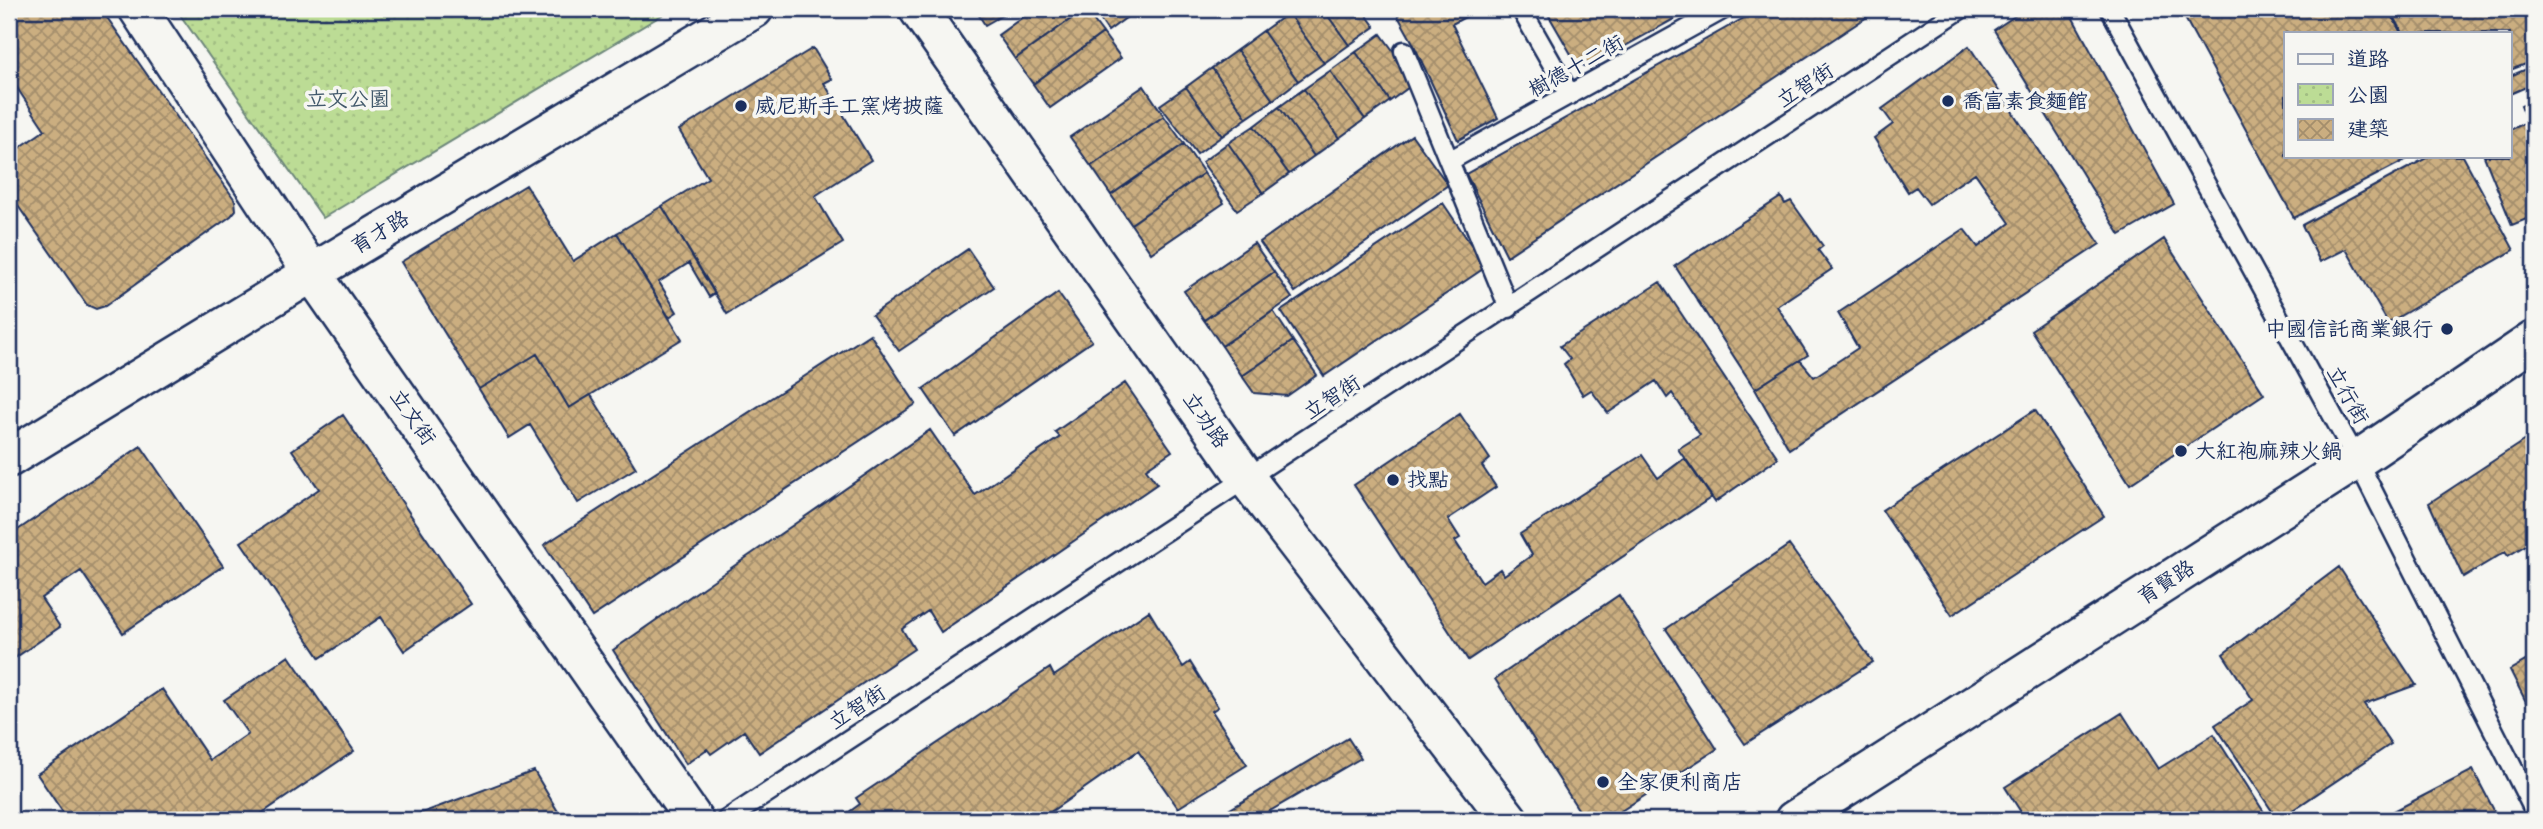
<svg xmlns="http://www.w3.org/2000/svg" width="2543" height="829" viewBox="0 0 2543 829" font-family="Delius,'LXGW WenKai TC',sans-serif">
<style>
.park{fill:url(#park-dots);stroke:#6c867a;stroke-width:2}
.building{fill:url(#building-cross-hatch);stroke:#1b2f5e;stroke-width:2}
.lines{fill:none;stroke-linecap:round;stroke-linejoin:round}
.lane-casing{stroke:#1b2f5e;stroke-width:23}
.street-casing{stroke:#1b2f5e;stroke-width:42}
.lane{stroke:#f6f6f2;stroke-width:18}
.street{stroke:#f6f6f2;stroke-width:37}
.poi-dot{fill:#1b2f5e;stroke:#f6f6f2;stroke-width:2.5}
.labels{text-anchor:middle;stroke-width:7;stroke-linejoin:round;paint-order:stroke}
.street-label{font-size:21px;fill:#1b2f5e;stroke:#f6f6f2}
.park-label{font-size:21px;fill:#435a6c;stroke:#f6f6f2}
.poi-label{font-size:21px;fill:#1b2f5e;stroke:#f6f6f2;text-anchor:start}
</style>
<defs>
<pattern id="park-dots" width="8" height="8" patternUnits="userSpaceOnUse" patternTransform="scale(1.75)"><rect width="8" height="8" fill="#bcdc95"/><path d="M2 2h.1M6 6h.1" fill="none" stroke="#a1bd83" stroke-width="1.8" stroke-linecap="round"/></pattern>
<pattern id="building-cross-hatch" width="8" height="8" patternUnits="userSpaceOnUse" patternTransform="scale(1.75)"><rect width="8" height="8" fill="#cbae80"/><path d="M0 0l8 8M0 8l8-8" fill="none" stroke="#a48e6c"/></pattern>
</defs>
<rect width="100%" height="100%" fill="#f6f6f2"/>
<filter id="ink" filterUnits="userSpaceOnUse"><feTurbulence type="fractalNoise" baseFrequency=".0143" numOctaves="2"/><feDisplacementMap in="SourceGraphic" scale="14" xChannelSelector="R" yChannelSelector="G"/><feConvolveMatrix kernelMatrix="1 2 1 2 8 2 1 2 1" color-interpolation-filters="sRGB"/></filter>
<g filter="url(#ink)">
<path class="park" d="M176 9H672L323 218Z"/>
<path class="building" d="M9 9H101L235 200 236 210 231 216 105 306 96 309 87 305 9 193V155L45 130 9 76Z
M975 9H1013L985 25Z
M1034 9H1085L1015 59 998 35Z
M1085 9 1103 33 1033 84 1015 59Z
M1093 9H1132L1134 12 1108 31Z
M1294 9H1323L1349 45 1324 63 1288 13Z
M1323 9H1362L1375 27 1349 45Z
M1394 9H1480L1452 24 1498 118 1458 140 1413 43Z
M1545 9H1692L1587 67 1575 61Z
M1760 9H1879L1507 256 1466 174Z
M2025 9H2068L2174 204 2120 235 1994 30Z
M2180 9H2388L2401 33H2286V156H2413L2294 218Z
M2390 9H2534V61L2510 70V33H2403Z
M1288 13 1324 63 1298 81 1263 31Z
M1263 31 1298 81 1273 100 1237 50Z
M1103 33 1121 58 1050 108 1033 84Z
M1381 34 1416 82 1390 101 1356 52Z
M1969 46 2100 244 1789 449 1755 389 1800 360 1814 377 1858 348 1838 313 1964 229 1978 247 2010 223 1975 173 1929 204 1916 187 1908 192 1874 138 1893 124 1882 109Z
M813 48 832 79 824 83 871 160 815 196 843 243 727 314 662 206 708 178 679 130Z
M1237 50 1273 100 1247 118 1212 68Z
M1356 52 1390 101 1365 119 1330 71Z
M2534 66V87L2533 84 2510 94V76Z
M1212 68 1247 118 1222 136 1186 87Z
M1330 71 1365 119 1339 138 1304 89Z
M1144 86 1164 116 1091 166 1070 137Z
M1186 87 1222 136 1197 154 1160 105Z
M1304 89 1339 138 1314 156 1279 107Z
M2534 100V216L2512 225 2484 156H2510V130L2527 122 2521 106Z
M1279 107 1314 156 1289 174 1254 126Z
M1164 116 1184 144 1111 195 1091 166Z
M1254 126 1289 174 1263 193 1228 143Z
M1412 135 1448 185 1295 292 1260 242Z
M1228 143 1263 193 1237 210 1202 162Z
M1184 144 1204 173 1131 224 1111 195Z
M2430 156H2463L2514 250 2388 323 2346 249 2320 262 2302 225Z
M1204 173 1224 203 1151 253 1131 224Z
M526 185 573 261 617 233 682 339 569 408 537 354 479 389 401 262Z
M1781 197 1785 204 1791 201 1823 246 1818 250 1832 269 1777 306 1808 355 1755 389 1675 266Z
M1443 203 1486 267 1324 376 1281 311Z
M662 206 715 293 709 297 689 263 659 282 677 312 669 317 617 233Z
M2164 239 2264 394 2130 484 2031 330Z
M1254 243 1274 272 1204 320 1184 291Z
M968 249 994 287 899 351 872 315Z
M1274 272 1292 298 1222 346 1204 320Z
M1660 282 1778 458 1715 502 1678 449 1700 435 1672 393 1667 398 1656 381 1608 413 1591 390 1583 395 1564 364 1570 359 1560 346Z
M1058 293 1092 341 955 436 923 389Z
M1273 311 1293 341 1242 376 1222 346Z
M870 334 916 404 592 617 544 545Z
M1293 341 1317 375 1287 396 1254 393 1242 376Z
M537 354 569 408 591 395 636 468 578 503 530 425 509 438 479 389Z
M1125 383 1172 451 1146 469 1157 484 941 632 928 611 902 629 914 649 759 753 744 731 711 754 707 749 686 764 613 650 930 430 975 495 1060 437 1055 432Z
M2035 410 2104 516 1952 615 1882 510Z
M1460 414 1490 459 1482 466 1496 487 1448 519 1460 538 1455 541 1482 582 1500 569 1504 575 1532 555 1520 534 1642 455 1658 478 1685 458 1712 497 1468 660 1354 485Z
M343 415 471 604 404 651 381 617 320 658 241 542 319 489 292 450Z
M2534 434V540L2508 556 2505 552 2463 577 2429 503Z
M141 446 223 566 123 633 81 571 41 598 60 627 9 662V536Z
M1789 545 1873 662 1745 744 1666 629Z
M2339 567 2416 685 2364 704 2391 744 2278 820 2215 725 2253 700 2223 654Z
M1619 595 1717 749 1607 820H1585L1495 679Z
M1149 611 1183 667 1190 662 1218 707 1212 711 1247 765 1178 808 1138 751 1039 820H838L860 804 856 798 1050 668 1054 676Z
M289 656 354 751 252 820H68L37 774 162 689 210 760 248 734 224 700Z
M2534 656V718L2510 670Z
M2122 713 2158 769 2214 734 2269 820H2026L2005 787Z
M1348 738 1361 758 1258 818 1259 820H1212Z
M2473 770 2499 820H2399L2394 811Z
M534 771 563 820H403Z"/>
<g class="lines">
<g class="lane-casing">
<path id="lane" d="M1521 9 1570 95
M2110 9 2357 460 2534 810
M1404 51 1509 308
M1449 161 1724 9
M726 820 1961 9"/>
</g>
<g class="street-casing">
<path id="street" d="M138 9 312 273 694 820
M918 9 1247 479 1509 820
M9 458 312 273 754 9
M1794 820 2357 460 2534 340"/>
</g>
<use href="#lane" class="lane"/>
<use href="#street" class="street"/>
</g>
</g>
<g class="poi-dot">
<circle cx="1948" cy="101" r="7"/>
<circle cx="741" cy="106" r="7"/>
<circle cx="2447" cy="329" r="7"/>
<circle cx="2181" cy="451" r="7"/>
<circle cx="1393" cy="480" r="7"/>
<circle cx="1603" cy="782" r="7"/>
</g>
<g class="labels">
<g class="street-label">
<text transform="translate(1576 66) rotate(-29)" y="7">樹德十二街</text>
<text transform="translate(1805 85) rotate(-33)" y="7">立智街</text>
<text transform="translate(380 232) rotate(-31)" y="7">育才路</text>
<text transform="translate(2348 395) rotate(61)" y="7">立行街</text>
<text transform="translate(1332 397) rotate(-33)" y="7">立智街</text>
<text transform="translate(413 417) rotate(55)" y="7">立文街</text>
<text transform="translate(1206 420) rotate(55)" y="7">立功路</text>
<text transform="translate(2166 582) rotate(-33)" y="7">育賢路</text>
<text transform="translate(857 707) rotate(-33)" y="7">立智街</text>
</g>
<g class="park-label">
<text x="348" y="106">立文公園</text>
</g>
<g class="poi-label">
<text x="1962" y="108">喬富素食麵館</text>
<text x="755" y="113">威尼斯手工窯烤披薩</text>
<text x="2433" y="336" text-anchor="end">中國信託商業銀行</text>
<text x="2195" y="458">大紅袍麻辣火鍋</text>
<text x="1407" y="487">找點</text>
<text x="1617" y="789">全家便利商店</text>
</g>
</g>
<rect width="2543" height="829" fill="none" stroke="#f6f6f2" stroke-width="35"/>
<rect x="18" y="18" width="2508" height="794" fill="none" stroke="#1b2f5e" stroke-width="2.5" filter="url(#ink)"/>
<rect x="2284" y="32" width="228" height="126" fill="#f6f6f2" stroke="#9ea6b7" stroke-width="2"/>
<rect x="2298" y="54" width="35" height="10" fill="#f6f6f2" stroke="#9ea6b7" stroke-width="2"/>
<text x="2347" y="66" font-size="21" fill="#1b2f5e">道路</text>
<rect x="2298" y="84" width="35" height="21" fill="url(#park-dots)" stroke="#9ea6b7" stroke-width="2"/>
<text x="2347" y="102" font-size="21" fill="#1b2f5e">公園</text>
<rect x="2298" y="119" width="35" height="21" fill="url(#building-cross-hatch)" stroke="#9ea6b7" stroke-width="2"/>
<text x="2347" y="136" font-size="21" fill="#1b2f5e">建築</text>
</svg>
